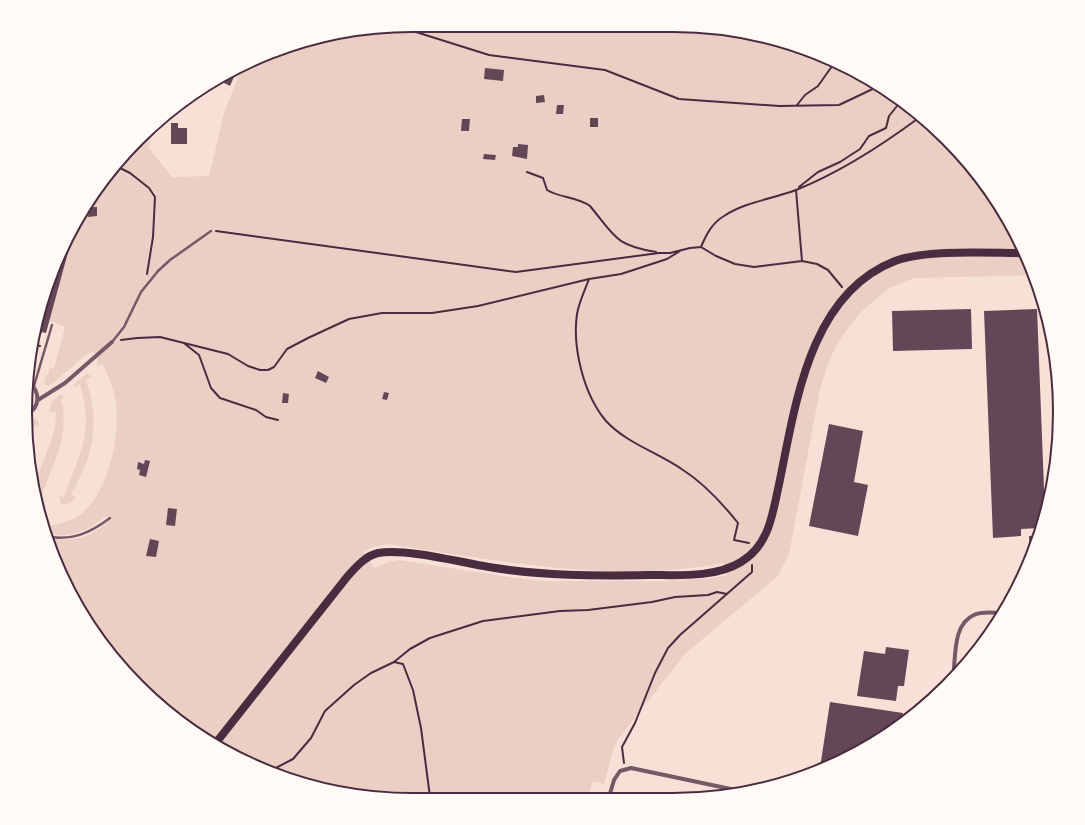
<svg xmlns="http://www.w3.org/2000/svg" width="1085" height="825" viewBox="0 0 1085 825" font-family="'Fira Sans',sans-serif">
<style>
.green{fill:#ebcfc5;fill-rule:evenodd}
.building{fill:#644757}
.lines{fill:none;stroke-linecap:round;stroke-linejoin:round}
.path{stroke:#4a2c40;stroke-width:2}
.service{stroke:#755966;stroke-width:2.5}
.minor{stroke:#755966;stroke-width:4}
.secondary{stroke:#4a2c40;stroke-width:8}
.rim{fill:none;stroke:#4a2c40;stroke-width:2}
</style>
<rect width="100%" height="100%" fill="#f7e1d7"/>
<path class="green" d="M412 25 698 26 773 38 844 65 908 105 995 197 1030 264 1034 275 914 278 889 288 860 313 846 331 835 348 827 367 820 389 789 554 778 576 685 654 615 743 604 784 593 781 588 797H362L288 779 197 735 139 687 90 628 46 538C71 543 92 538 110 520L106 516C86 532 71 539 45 533L43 522 44 521 46 527C57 524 68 522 78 516 108 497 122 432 115 398 113 387 108 375 103 364L97 366V357L93 352 87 354 53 383 48 386 44 384 46 375H48L50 368 54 369 65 327 49 320 46 333 42 332 39 338 32 344 65 241 138 139 155 126 148 147 172 177 209 176 224 113 242 67 312 38ZM388 544C499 561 612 584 724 563L727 575 714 578 663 581H548L509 577 399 560 388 562 374 568 364 552 373 547Z
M87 373 92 377 86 380C100 421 94 457 71 494L76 498 70 503 61 505 59 496 64 497C79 453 95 433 80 385L75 387 73 385Z
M61 394 64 397 61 400C71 436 51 466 41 499L40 505 46 504 45 511 41 513 35 483 52 438 55 428 56 412H50C48 403 54 400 61 394Z
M35 418 39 422V427L33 426 27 442V420Z"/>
<path class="building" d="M485 68 504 70 503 81 484 79Z
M234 71 236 72 230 86 222 82 226 74Z
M544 95 545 102 536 103V96Z
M557 105H564L563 114H556Z
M590 118H598V127H590Z
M462 119H470L469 131H461Z
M171 123H178V128H187V144H171Z
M518 144 528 145 527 159 512 156 513 147H518Z
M484 154 496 155 495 160 483 159Z
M89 207H97V216L88 217Z
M75 227 46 333 42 332 39 338 32 344V337L65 241Z
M971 309 972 349 893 351 892 311Z
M1037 309 1045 514 1040 528 1021 529V536L993 538 984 311Z
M318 371 329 377 326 383 315 378Z
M384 392 389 393 387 400 382 399Z
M283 393 289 394 288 403H282Z
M829 424 863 431 854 482 868 485 858 536 809 526Z
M145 460 150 461 146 477 139 475 140 470 137 469 138 462 144 464Z
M168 508 177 509 175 526 166 525Z
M1029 536H1038L1030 562Z
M150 539 159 541 156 557 146 556Z
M886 647 909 650 904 686H898L896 701 857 696 864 651 885 654Z
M830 702 903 713 902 723 888 735 820 768Z"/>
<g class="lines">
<path class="path" d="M400 27 489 55 605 70 679 99 779 106 839 105 879 86
M797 105 805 95 818 86 835 62
M118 167 130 173 149 188 155 197 153 237 147 274
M527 172 543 178 547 190C560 198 578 197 590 206 615 236 614 245 656 252
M799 187 818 172 840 162 860 149 869 136 886 128 889 116 901 101
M796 190 802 261
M216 231 516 272 659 253H670L690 248 701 247 716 256 735 264 754 267 802 261 817 264 828 270 842 287
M701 247C706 235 712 223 724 216 745 202 772 199 796 190 841 172 881 146 920 117
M589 279C585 290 579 302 577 314 572 348 584 395 606 421 626 443 659 453 683 470 705 484 722 503 738 523L734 540 749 543
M121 340 137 338 160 337 228 354 248 366 260 370H268L274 367 287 349 308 338 349 319 382 313H432L478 306 589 279 621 274 667 259 680 251
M185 344 199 355 211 388 220 398 256 410 266 417 278 420
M32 347 36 345 40 346
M31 365 36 345
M53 552 54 542
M394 662 403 664 413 690 421 728 430 797
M624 763 622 747 635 723 655 673 668 648 680 635 752 572V565
M270 771 293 759 311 738 325 711 354 685 371 673 394 662 410 649 430 638 483 621 560 611 588 610 652 602 675 597 708 595 717 592 727 594"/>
<path class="service" d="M112 342 124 327 141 292 158 271 170 260 211 231
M34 386 52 325
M45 536C71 542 90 533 110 518"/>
<path class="minor" d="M38 400 65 383 112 342
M27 414C41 407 40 392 29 382
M953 678C956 659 952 624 974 615 982 611 994 613 1002 613
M609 797 614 780 620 771 631 768 745 792"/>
<path class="secondary" d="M215 744 347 577C355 568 365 556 378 553 404 548 460 562 489 567 542 576 595 576 649 575 678 575 715 578 741 562 768 546 772 517 778 489 795 410 807 295 895 261 927 249 989 253 1024 253"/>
</g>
<path d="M0 0H1085V825H0ZM412 32H673A380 380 0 0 1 1053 412V413A380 380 0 0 1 673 793H412A380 380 0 0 1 32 413V412A380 380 0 0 1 412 32Z" fill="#fffaf5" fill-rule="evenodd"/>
<path class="rim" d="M412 32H673A380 380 0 0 1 1053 412V413A380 380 0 0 1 673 793H412A380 380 0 0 1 32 413V412A380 380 0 0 1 412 32Z"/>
</svg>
